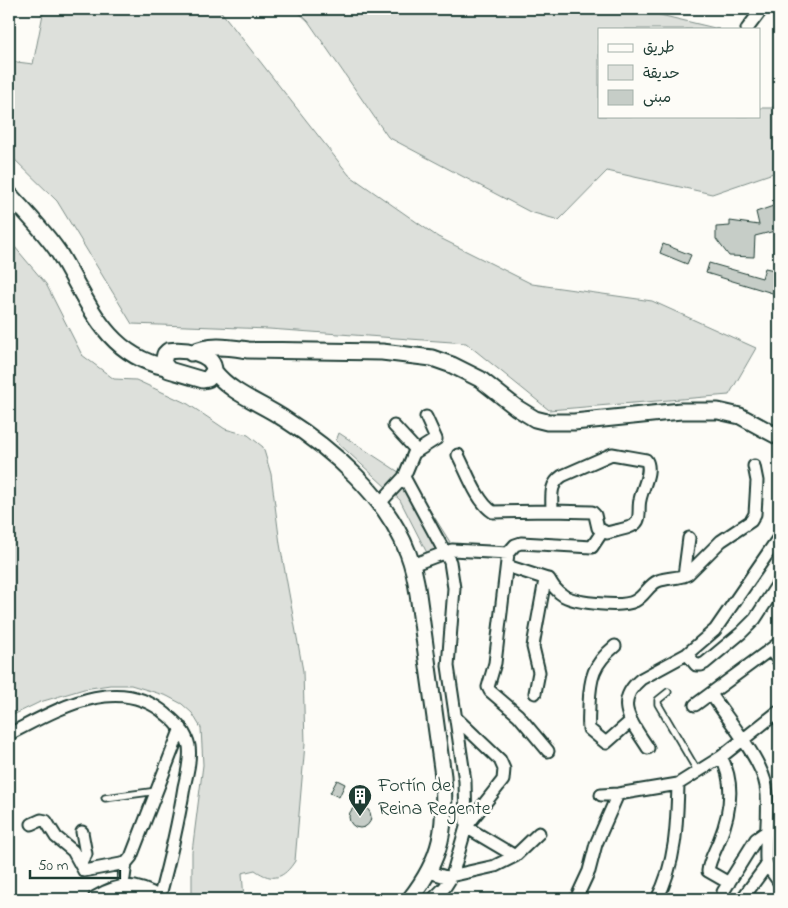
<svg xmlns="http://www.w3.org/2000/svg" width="788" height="908" viewBox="0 0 788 908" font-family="'Indie Flower','Playpen Sans Arabic',sans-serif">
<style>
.green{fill:#dde0db;stroke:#7e8e88}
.building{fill:#c6cdc7;stroke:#1f3d34}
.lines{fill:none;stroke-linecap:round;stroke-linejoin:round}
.lane-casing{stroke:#1f3d34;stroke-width:9}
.street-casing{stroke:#1f3d34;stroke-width:15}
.secondary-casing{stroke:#1f3d34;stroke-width:19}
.lane{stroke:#fdfcf7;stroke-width:5.5}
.street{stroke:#fdfcf7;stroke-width:11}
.secondary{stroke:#fdfcf7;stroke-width:15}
.labels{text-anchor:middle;stroke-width:5;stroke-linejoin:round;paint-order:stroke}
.poi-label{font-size:20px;fill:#1f3d34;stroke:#fdfcf7;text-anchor:start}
</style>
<rect width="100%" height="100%" fill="#fdfcf7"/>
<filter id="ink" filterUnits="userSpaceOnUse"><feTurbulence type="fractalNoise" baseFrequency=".02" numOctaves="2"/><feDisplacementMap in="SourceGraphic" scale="10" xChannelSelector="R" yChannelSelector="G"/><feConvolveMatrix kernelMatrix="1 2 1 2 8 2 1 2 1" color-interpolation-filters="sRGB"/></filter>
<g filter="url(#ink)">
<path class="green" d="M44 9H219L349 175 438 237 532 284 652 301 756 348 729 395 549 410 466 343 269 329 132 324 57 201 9 154V61L33 64Z
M295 9H635L719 29H599V116H759V108H772L779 99V171L712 194 607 171 559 220 530 212 388 137 308 21Z
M9 240 46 284 82 355 114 379 136 380 188 404 225 429 248 435 263 447 271 474 280 544 303 671 305 744 295 861C284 878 273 883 255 870L242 873 244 899H197L192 896V852L203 765 201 728 192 713 182 704 167 696 131 685H110L84 689 40 702 9 717Z
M339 433 411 480 450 542 427 553 400 500 336 441Z"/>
<path class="building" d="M779 204V230L755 236 754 257 729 256 716 239V227L730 226V221L759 225 756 212Z
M663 244 691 255 687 264 660 253Z
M709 263 762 278 765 268 779 271V295L706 273Z
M337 780 345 784 339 797 330 793Z
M349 817a11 11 0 1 1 22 0a11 11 0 1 1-22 0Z"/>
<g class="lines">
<g class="lane-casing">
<path id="lane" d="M668 692 658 700V704L698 772
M105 798 157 791"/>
</g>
<g class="street-casing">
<path id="street" d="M747 29 762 9
M394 426 417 451
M458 455C467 472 477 502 493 512L552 511C552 496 549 485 562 476L612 454 646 460C653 471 642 488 640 500 638 507 641 518 636 523 633 528 613 531 607 533L598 528 595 515 592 512 552 511
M404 477 450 562 454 588 448 666 465 781 466 827 452 876 445 887 433 899
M380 503 404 477 414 453 436 439 426 417
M508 553 495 663 488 687 490 691 518 715 548 751
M412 565 452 550 508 553 515 545 521 543 592 547 602 532
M507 566 547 579
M684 576 689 538
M615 646C593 664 590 678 589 705 589 713 588 721 589 729L606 743 631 721
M770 650 779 661
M687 654 696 665H701L705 663 741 633 755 619 779 582
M535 693 539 672 533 647 534 640 545 580 549 579C553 586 556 591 564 596 577 603 622 608 635 601 645 596 648 585 658 581 668 577 678 579 688 574L721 541 751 521 755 514 757 481 754 466
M711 694C726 717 762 760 766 786 770 810 765 835 766 860L767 865 779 882
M695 705 779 643
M456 718 500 760 504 769 503 780 466 827 515 856
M9 734C57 710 118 672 167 715 177 723 186 732 189 746 191 759 187 774 184 787 178 825 169 862 159 899
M648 748C633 724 612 703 641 679L687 654 715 630 779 537
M721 757C736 784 730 814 719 841 715 851 709 861 708 871L729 883
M601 795 618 794 678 784 721 757 779 711
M32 824 41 820 46 821 56 837 73 851 84 871 126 863 131 857 181 728
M81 863 86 854 82 832
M429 872 446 877 495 866 515 856 539 833
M124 878 126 863
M723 892 756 839 763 834H766
M576 899 589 871 596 844 618 794
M657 899C676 863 677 824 678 784
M742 899 767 865"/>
</g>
<g class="secondary-casing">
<path id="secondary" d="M9 194C26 213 45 232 59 253 88 300 104 354 165 367
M168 351C183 349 214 352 214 371L208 379 203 380 169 370 163 363 165 354Z
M191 353C211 344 227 347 248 350L382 352 432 358 452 365 480 379 517 408 535 419 547 422H574L681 411H718L740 416 779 437
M214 371C232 394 259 402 283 418 332 449 387 497 408 553 413 566 416 580 418 594L443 776C446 827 443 857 410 899
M96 899C121 884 135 885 160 899"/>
</g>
<use href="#lane" class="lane"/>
<use href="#street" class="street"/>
<use href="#secondary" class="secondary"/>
</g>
</g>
<defs>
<g id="building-pin" transform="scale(1.25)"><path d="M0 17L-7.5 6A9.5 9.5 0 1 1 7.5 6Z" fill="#1f3d34" stroke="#fdfcf7"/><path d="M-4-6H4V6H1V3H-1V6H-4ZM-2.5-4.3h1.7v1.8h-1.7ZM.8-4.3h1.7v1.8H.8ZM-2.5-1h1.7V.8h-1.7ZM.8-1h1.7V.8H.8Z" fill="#fff"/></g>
</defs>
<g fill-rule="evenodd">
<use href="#building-pin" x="360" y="796"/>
</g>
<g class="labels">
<g class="poi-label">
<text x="378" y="791">Fortín de<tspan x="378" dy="23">Reina Regente</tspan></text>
</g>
</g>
<rect width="788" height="908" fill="none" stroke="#fdfcf7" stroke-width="30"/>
<rect x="15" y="15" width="758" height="878" fill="none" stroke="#1f3d34" stroke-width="2" filter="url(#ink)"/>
<rect x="598" y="28" width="162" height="90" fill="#fdfcf7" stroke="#a4b0a9"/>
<rect x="608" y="44" width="25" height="8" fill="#fdfcf7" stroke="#a4b0a9"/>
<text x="643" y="52" font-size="15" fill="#1f3d34">طريق</text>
<rect x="608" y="65" width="25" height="15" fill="#dde0db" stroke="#a4b0a9"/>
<text x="643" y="78" font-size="15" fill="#1f3d34">حديقة</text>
<rect x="608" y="90" width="25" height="15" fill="#c6cdc7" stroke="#a4b0a9"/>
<text x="643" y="102" font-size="15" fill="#1f3d34">مبنى</text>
<path d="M30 870v8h90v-8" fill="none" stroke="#1f3d34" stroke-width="2.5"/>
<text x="38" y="870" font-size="15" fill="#1f3d34" stroke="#fdfcf7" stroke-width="4" paint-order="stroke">50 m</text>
</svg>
